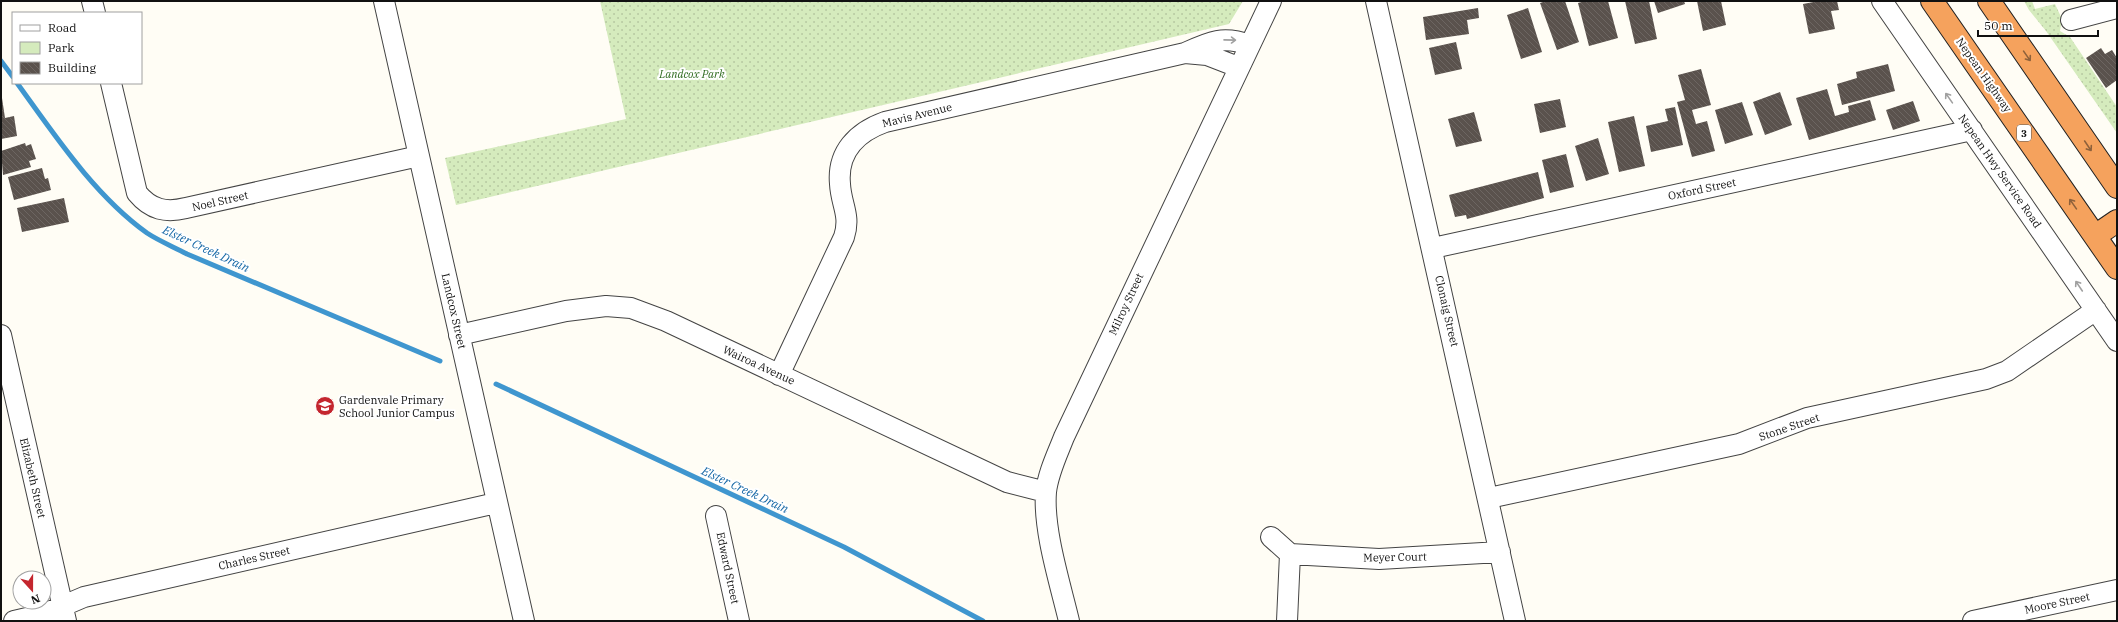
<svg xmlns="http://www.w3.org/2000/svg" width="2118" height="622" viewBox="0 0 2118 622" font-family="'IBM Plex Serif',serif">
<style>
.green{fill:url(#green-dots)}
.lines{fill:none;stroke-linecap:round;stroke-linejoin:round}
.stream{stroke:#3f96cf;stroke-width:5}
.building{fill:url(#building-back-hatch)}
.minor-casing{stroke:#444;stroke-width:22}
.highway-casing{stroke:#222;stroke-width:24}
.minor{stroke:#fff;stroke-width:20}
.highway{stroke:#f5a25d;stroke-width:22}
.oneway{stroke:#a0a0a0}
.oneway2{stroke:#8e613b}
.labels{text-anchor:middle;stroke-width:4;stroke-linejoin:round;paint-order:stroke}
.shield{fill:#fff;stroke:#585858;stroke-width:1}
.shield-label{font-size:10px;font-weight:bold;fill:#111}
.park-label{font-size:11px;font-style:italic;fill:#2f6b1f;stroke:#fff}
.street-label{font-size:11px;fill:#111;stroke:#fff}
.poi-label{font-size:11px;fill:#111;stroke:#fff;text-anchor:start}
.water-label{font-size:12px;font-style:italic;fill:#1768a6;stroke:#fff}
</style>
<defs>
<pattern id="green-dots" width="8" height="8" patternUnits="userSpaceOnUse"><rect width="8" height="8" fill="#d5ebbd"/><path d="M2 2h.1M6 6h.1" fill="none" stroke="#b6c8a1" stroke-width="1.8" stroke-linecap="round"/></pattern>
<pattern id="building-back-hatch" width="6" height="6" patternUnits="userSpaceOnUse"><rect width="6" height="6" fill="#5a524d"/><path d="M-1 5l2 2M0 0l6 6M5-1l2 2" fill="none" stroke="#6d6662"/></pattern>
</defs>
<rect width="100%" height="100%" fill="#fffdf5"/>
<path class="green" d="M600 1H1243L1229 24 456 205 445 158 626 119Z
M2024 1H2032L2035 9 2055 4 2062 19 2060 31 2070 37 2117 107V133L2046 31 2029 10Z"/>
<g class="lines">
<path class="stream" d="M1 61 13 77
M17 83C54 134 94 195 147 233 159 241 174 247 187 254L440 361
M496 384 844 547 983 621"/>
</g>
<path class="building" d="M1546 1H1565L1579 42 1557 50 1540 3Z
M1585 1H1608L1618 38 1589 46 1578 3Z
M1625 1H1649L1657 39 1635 44Z
M1654 1H1684L1685 4 1658 13Z
M1697 1H1721L1726 25 1703 31Z
M1819 1H1837L1839 10 1831 11 1835 29 1809 34 1803 4Z
M1478 8 1479 18 1467 20 1469 34 1426 40 1423 17Z
M1528 8 1542 52 1521 59 1507 15Z
M1456 42 1462 69 1435 75 1429 48Z
M2101 48 2105 54 2112 50 2117 58V80L2106 88 2086 58Z
M1888 64 1895 91 1842 105 1837 84 1857 78 1856 72Z
M1701 69 1711 105 1692 110 1696 124 1707 121 1715 151 1692 157 1677 102 1685 100 1678 75Z
M1827 89 1835 116 1849 112 1848 106 1870 100 1876 120 1809 140 1796 98Z
M1780 92 1792 125 1765 135 1753 102Z
M2 98 5 118 14 116 17 136 1 139Z
M1560 99 1566 127 1540 133 1534 104Z
M1913 101 1920 121 1893 130 1886 110Z
M1742 102 1753 135 1725 144 1715 110Z
M1675 107 1683 145 1651 152 1646 126 1668 121 1665 109Z
M1474 112 1482 141 1456 147 1448 119Z
M1634 116 1645 166 1619 172 1608 122Z
M1598 138 1609 174 1586 181 1575 146Z
M25 143 26 146 31 144 36 159 29 161 31 167 3 175 1 151Z
M1566 154 1574 187 1550 193 1542 160Z
M42 168 45 179 48 178 51 190 14 200 8 177Z
M1538 172 1544 198 1467 219 1466 215 1455 217 1449 195Z
M64 198 69 222 22 232 17 208Z"/>
<g class="lines">
<g class="minor-casing">
<path id="minor" d="M92 1 95 13
M384 1 524 621
M1376 1 1515 621
M1882 1 2117 341
M2071 20 2117 8
M1185 53 1207 55 1238 67
M111 83 137 193C151 210 166 213 186 208L419 156
M1433 248 1972 130
M1 335 66 621
M459 335 566 311 606 306 631 308 666 321 1007 482 1046 492
M779 375 844 237C851 215 841 205 840 184 837 152 857 132 885 122L1185 53C1209 42 1223 35 1249 45
M1489 498 1739 444 1807 418 1986 379 2007 371 2096 310
M716 516 739 621
M1271 537 1290 554 1379 559 1500 552
M14 621 44 614 84 597 496 503
M1069 621C1060 583 1043 530 1046 492 1048 473 1057 455 1064 437L1271 1
M1287 621 1290 554
M1973 621 2117 590"/>
</g>
<g class="highway-casing">
<path id="highway" d="M1932 1 2117 268
M1989 1 2117 187
M2095 236 2117 221"/>
</g>
<use href="#minor" class="minor"/>
<use href="#highway" class="highway"/>
</g>
<defs><path id="oneway-shaft" d="M-6 0H5M1.5-3L5.5 0L1.5 3" fill="none" stroke-width="1.6" stroke-linecap="round" stroke-linejoin="round"/></defs>
<g class="oneway">
<use href="#oneway-shaft" transform="translate(1230 40) rotate(1)"/>
<use href="#oneway-shaft" transform="translate(1949 98) rotate(-125)"/>
<use href="#oneway-shaft" transform="translate(2079 286) rotate(-124)"/>
</g>
<g class="oneway2">
<use href="#oneway-shaft" transform="translate(2027 56) rotate(55)"/>
<use href="#oneway-shaft" transform="translate(2088 146) rotate(56)"/>
<use href="#oneway-shaft" transform="translate(2073 204) rotate(-125)"/>
</g>
<defs>
<g id="school-disc" transform="scale(1)"><circle r="9.5" fill="#c4262e" stroke="#fff"/><path d="M0-5L7-2L0 1L-7-2ZM-4 1L0 2.5L4 1V4Q0 6-4 4Z" fill="#fff"/></g>
</defs>
<g fill-rule="evenodd">
<use href="#school-disc" x="325" y="406"/>
</g>
<g class="labels">
<rect class="shield" x="2017" y="125" width="14" height="16" rx="3"/>
<g class="shield-label">
<text x="2024" y="137">3</text>
</g>
<g class="park-label">
<text x="692" y="78">Landcox Park</text>
</g>
<g class="street-label">
<text transform="translate(1984 75) rotate(55)" y="4">Nepean Highway</text>
<text transform="translate(917 115) rotate(-14)" y="4">Mavis Avenue</text>
<text transform="translate(2000 171) rotate(55)" y="4">Nepean Hwy Service Road</text>
<text transform="translate(1702 189) rotate(-12)" y="4">Oxford Street</text>
<text transform="translate(220 201) rotate(-13)" y="4">Noel Street</text>
<text transform="translate(1126 304) rotate(-65)" y="4">Milroy Street</text>
<text transform="translate(454 311) rotate(77)" y="4">Landcox Street</text>
<text transform="translate(1447 311) rotate(77)" y="4">Clonaig Street</text>
<text transform="translate(759 365) rotate(25)" y="4">Wairoa Avenue</text>
<text transform="translate(1789 427) rotate(-19)" y="4">Stone Street</text>
<text transform="translate(33 478) rotate(77)" y="4">Elizabeth Street</text>
<text transform="translate(1395 557) rotate(-1)" y="4">Meyer Court</text>
<text transform="translate(254 558) rotate(-13)" y="4">Charles Street</text>
<text transform="translate(728 568) rotate(78)" y="4">Edward Street</text>
<text transform="translate(2057 603) rotate(-12)" y="4">Moore Street</text>
</g>
<g class="poi-label">
<text x="339" y="404">Gardenvale Primary<tspan x="339" dy="13">School Junior Campus</tspan></text>
</g>
<g class="water-label">
<text transform="translate(206 249) rotate(25)" y="4">Elster Creek Drain</text>
<text transform="translate(745 490) rotate(25)" y="4">Elster Creek Drain</text>
</g>
</g>
<rect width="2118" height="622" fill="none" stroke="#111111" stroke-width="4"/>
<rect x="12" y="12" width="130" height="72" fill="#ffffff" stroke="#a0a0a0"/>
<rect x="20" y="25" width="20" height="6" fill="#ffffff" stroke="#a0a0a0"/>
<text x="48" y="32" font-size="12" fill="#111111">Road</text>
<rect x="20" y="42" width="20" height="12" fill="#d5ebbd" stroke="#a0a0a0"/>
<text x="48" y="52" font-size="12" fill="#111111">Park</text>
<rect x="20" y="62" width="20" height="12" fill="url(#building-back-hatch)" stroke="#a0a0a0"/>
<text x="48" y="72" font-size="12" fill="#111111">Building</text>
<g transform="translate(32 590) rotate(159)"><circle r="19" fill="#ffffff" stroke="#a0a0a0"/>
<path d="M0-3L7 15L0 10L-7 15Z" fill="#c4262e"/>
<text y="-6" font-size="11" font-weight="bold" text-anchor="middle" fill="#111111">N</text>
</g>
<path d="M1978 30v6h120v-6" fill="none" stroke="#111111" stroke-width="2"/>
<text x="1984" y="30" font-size="12" fill="#111111" stroke="#ffffff" stroke-width="3" paint-order="stroke">50 m</text>
</svg>
